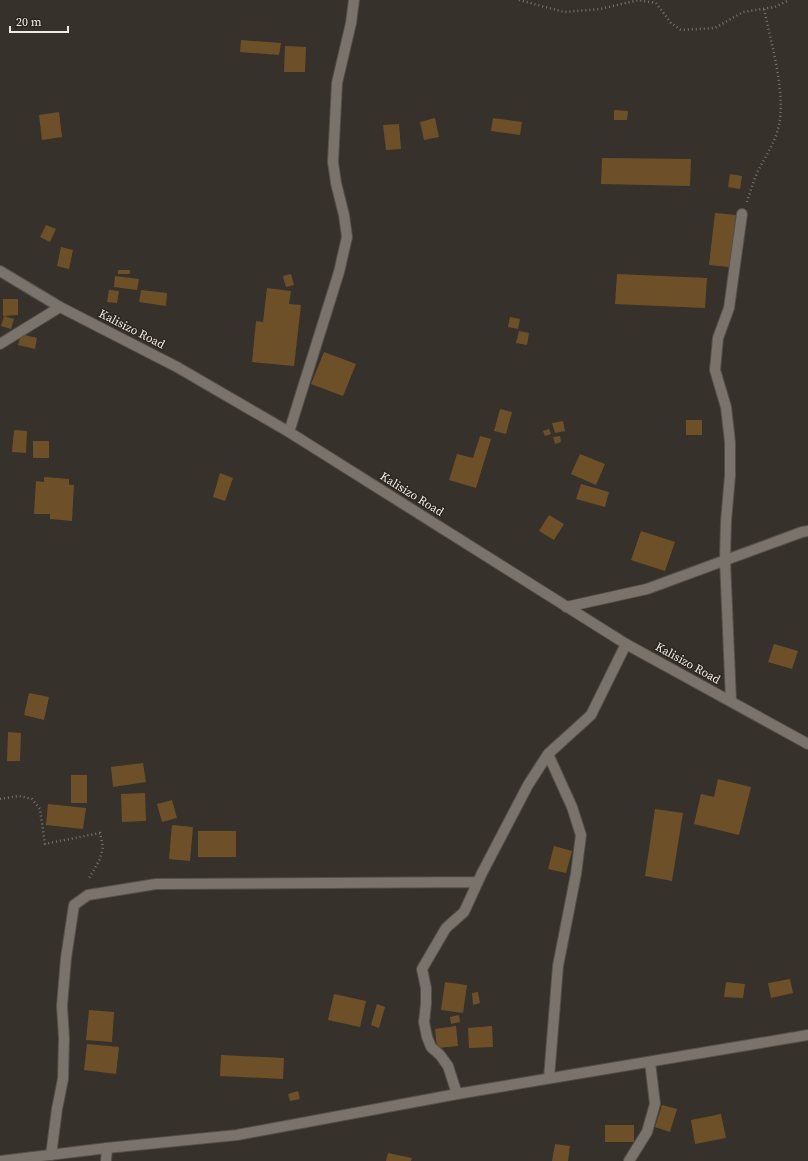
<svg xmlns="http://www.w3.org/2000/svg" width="808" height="1161" viewBox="0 0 808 1161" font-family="'Source Serif 4',serif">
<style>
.building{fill:#6e5028}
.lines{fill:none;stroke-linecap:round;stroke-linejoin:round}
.minor-casing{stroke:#544f49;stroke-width:12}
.tertiary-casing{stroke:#544f49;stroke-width:12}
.path{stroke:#7a756f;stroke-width:2.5;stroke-dasharray:1 3;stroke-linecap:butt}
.minor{stroke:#7a736b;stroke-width:10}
.tertiary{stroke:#7a736b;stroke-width:10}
.labels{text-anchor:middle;stroke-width:3;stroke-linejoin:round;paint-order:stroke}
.street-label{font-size:12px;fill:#eeeae6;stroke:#2c2720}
</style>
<rect width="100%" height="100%" fill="#36312a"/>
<path class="building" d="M241 40 281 43 279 55 240 52Z
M285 46 306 47 305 72H284Z
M614 110 628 111 627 120H614Z
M59 112 62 137 42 140 39 115Z
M435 118 439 137 424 140 420 122Z
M493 118 522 122 520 135 491 131Z
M399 124 401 149 386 150 383 125Z
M602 158 691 159 690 186 601 184Z
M730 174 742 176 740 189 728 187Z
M715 213 736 215 730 267 709 265Z
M46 225 56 229 50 242 40 237Z
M61 247 73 250 69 269 57 266Z
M118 270H130V274H118Z
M291 274 294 285 286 287 283 276Z
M617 274 707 278 705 308 615 304Z
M115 276 139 279 137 290 114 287Z
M267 288 291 291 289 304 301 305 294 366 252 362 256 321 263 322Z
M109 290 119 291 117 303 107 302Z
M141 290 167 293 166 306 139 302Z
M3 299H18V315L3 316Z
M4 316 14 319 11 329 1 326Z
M510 317 520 319 518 329 508 327Z
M519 331 529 333 527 345 516 343Z
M21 334 37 338 35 349 18 345Z
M324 352 356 364 343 396 311 384Z
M500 409 512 412 506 434 494 431Z
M686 420H702V435H686Z
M563 421 565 431 555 433 552 423Z
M549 429 551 434 545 436 543 431Z
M14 430 27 431 26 453 12 452Z
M480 436 491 439 476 488 449 480 457 454 473 458Z
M560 436 561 442 555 444 553 437Z
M33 441H49V458H33Z
M580 454 605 464 596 485 571 474Z
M220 473 233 478 225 501 213 497Z
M44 477 69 479V485H74L72 521 50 519V514H34L36 481 44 482Z
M581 484 609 492 605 507 576 499Z
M549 515 564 524 554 540 539 531Z
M641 531 675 542 665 571 631 560Z
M774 644 798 651 792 669 768 662Z
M29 693 49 697 44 720 24 715Z
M8 732 21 733 20 761H7Z
M143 763 146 782 113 787 111 767Z
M71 775H87V803H71Z
M718 779 751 787 739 835 694 824 701 794 714 797Z
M145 793 146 821 122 822 121 794Z
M172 800 177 818 162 822 157 804Z
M48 804 86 808 83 829 46 825Z
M655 809 683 813 672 881 645 876Z
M172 825 193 827 190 861 169 859Z
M198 831H236V857H198Z
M554 846 572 851 566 873 548 869Z
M790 979 793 993 771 998 768 983Z
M445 982 467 985 463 1013 441 1010Z
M726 982 745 984 743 998 724 997Z
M478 992 480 1003 473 1005 472 993Z
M334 994 366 1001 360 1027 328 1020Z
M377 1004 385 1007 379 1028 371 1025Z
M89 1010 114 1012 112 1042 86 1040Z
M459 1015 460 1022 451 1024 450 1017Z
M456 1026 458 1046 437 1048 435 1029Z
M492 1026 493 1047 469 1048 468 1028Z
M87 1044 119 1047 116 1074 84 1070Z
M221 1055 284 1058 283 1079 220 1076Z
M298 1091 300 1099 290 1101 288 1094Z
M662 1105 677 1109 670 1132 655 1127Z
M721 1114 726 1138 695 1144 691 1120Z
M605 1125H634V1142H605Z
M555 1144 570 1146 568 1161H552Z
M388 1153 412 1158 411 1161H386Z"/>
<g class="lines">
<g class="minor-casing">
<path id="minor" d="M0 344 60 307
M289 432 339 272 347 237 344 215 336 183 333 162 337 83 351 23 354 0
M566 607 647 589 802 532 808 531
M731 701 725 560 726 521 730 476V442L726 407 715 370 718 338 729 308 742 214
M548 754 572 807 581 835 576 874 558 966 549 1078
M457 1094 448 1066 440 1055 431 1047 427 1037 424 1022 426 1004V988L422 969 446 928 464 912 482 873 528 785 548 754 591 715 626 644
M51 1155 57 1109 63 1079 64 1038 62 1006 66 958 74 905 88 895 156 884 478 882
M106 1161 107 1148
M629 1161 647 1132 655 1104 650 1062"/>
</g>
<g class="tertiary-casing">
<path id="tertiary" d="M0 271 60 307 177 367 289 432 626 644 808 744
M0 1161 107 1148 237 1135 457 1094 808 1035"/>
</g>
<path class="path" d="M519 0 564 12 600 9 639 0 656 3 671 23 681 30 715 28 743 12 775 7 789 0
M747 202C750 192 753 183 757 173 764 158 774 145 778 129 787 95 771 43 764 9
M0 799 19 796 32 799 40 809 45 844 100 833 103 847 100 859 88 880"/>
<use href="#minor" class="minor"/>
<use href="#tertiary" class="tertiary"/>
</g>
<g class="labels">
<g class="street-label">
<text transform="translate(132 329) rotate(27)" y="4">Kalisizo Road</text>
<text transform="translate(412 494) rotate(32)" y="4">Kalisizo Road</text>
<text transform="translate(688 663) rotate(29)" y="4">Kalisizo Road</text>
</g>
</g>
<path d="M10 26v6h58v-6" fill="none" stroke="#eeeae6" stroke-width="2"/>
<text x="16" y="26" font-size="12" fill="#eeeae6" stroke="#2c2720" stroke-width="3" paint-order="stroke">20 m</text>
</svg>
